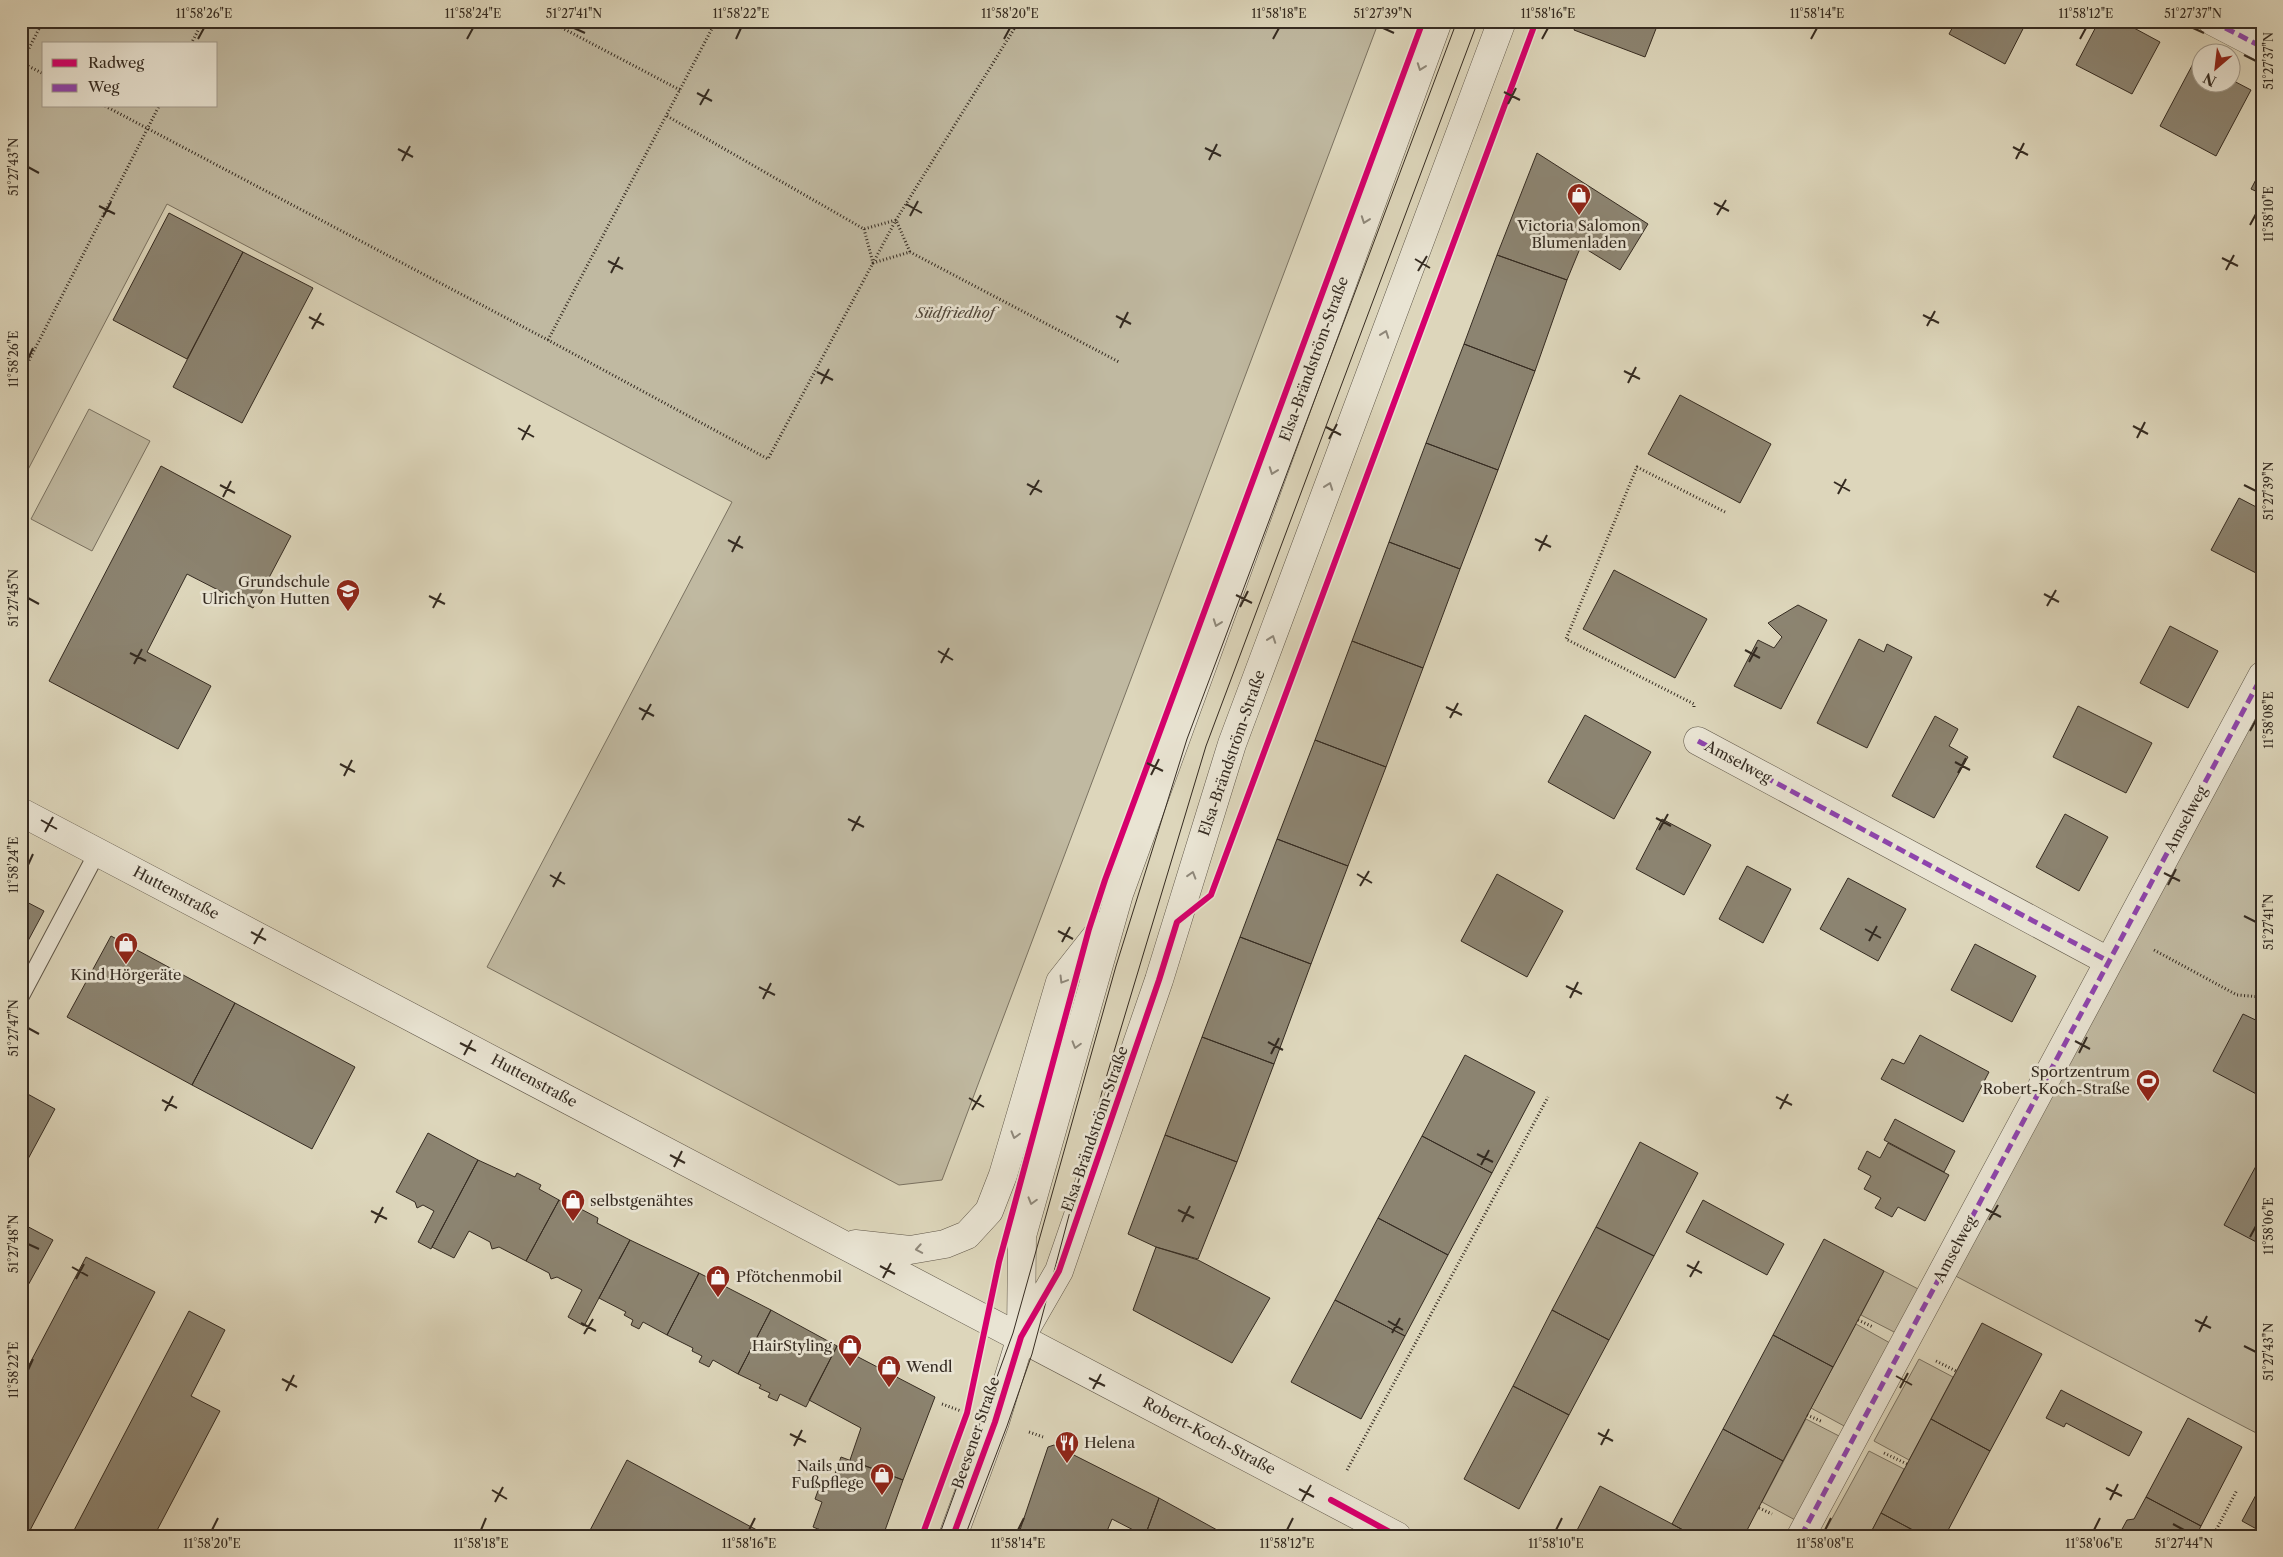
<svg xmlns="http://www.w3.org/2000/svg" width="2283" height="1557" viewBox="0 0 2283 1557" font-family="'Libre Caslon Text',serif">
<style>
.green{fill:#c0b9a1;stroke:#7a7261;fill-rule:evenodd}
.building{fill:#8c8471;stroke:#352b21}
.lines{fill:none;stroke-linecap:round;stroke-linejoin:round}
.service-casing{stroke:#5f5648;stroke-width:18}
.minor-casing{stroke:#5f5648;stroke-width:29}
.tertiary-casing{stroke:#5f5648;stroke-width:29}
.path{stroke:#352b21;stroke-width:3;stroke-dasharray:1 2.5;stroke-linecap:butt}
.service{stroke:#e9e4d3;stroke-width:16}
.minor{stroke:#e9e4d3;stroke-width:28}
.tertiary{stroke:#e9e4d3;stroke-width:28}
.tram{stroke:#352b21;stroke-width:1}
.quiet{stroke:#8e44ad;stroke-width:5;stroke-dasharray:10 5;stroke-linecap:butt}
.cycleway-casing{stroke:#e9e4d3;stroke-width:9}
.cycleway{stroke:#d6006c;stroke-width:6}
.oneway{stroke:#8f887a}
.ticks{fill:none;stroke:#352b21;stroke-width:2}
.labels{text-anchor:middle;stroke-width:5;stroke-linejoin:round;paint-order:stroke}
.poi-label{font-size:15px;fill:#352b21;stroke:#e9e4d3;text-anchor:end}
.park-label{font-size:15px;font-style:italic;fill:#51473b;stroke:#e9e4d3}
.street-label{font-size:15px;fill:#352b21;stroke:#e9e4d3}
.neatline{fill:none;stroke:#352b21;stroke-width:2}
.ticks-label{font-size:12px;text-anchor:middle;fill:#352b21}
</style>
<rect width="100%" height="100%" fill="#ddd6bb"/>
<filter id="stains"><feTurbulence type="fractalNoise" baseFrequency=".004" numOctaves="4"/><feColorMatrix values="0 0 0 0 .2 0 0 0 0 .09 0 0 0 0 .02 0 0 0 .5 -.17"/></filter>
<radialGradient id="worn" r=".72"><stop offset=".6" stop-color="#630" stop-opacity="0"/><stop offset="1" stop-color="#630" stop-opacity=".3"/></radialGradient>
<path class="green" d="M21 21H1379L942 1180 899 1185 487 967 732 502 167 204 21 483ZM44 44H216V106H44Z
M89 409 150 441 92 551 31 519Z
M2262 676V1436L1944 1270Z
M1884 1271 1920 1290 1896 1333 1861 1315Z
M1856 1324 1890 1343 1846 1427 1811 1408Z
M1919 1359 1953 1377 1909 1460 1874 1441Z
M1806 1419 1841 1437 1797 1521 1762 1502Z
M1869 1451 1904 1469 1869 1536 1823 1535Z"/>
<path class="building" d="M1577 21H1659L1645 57 1574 30Z
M1956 21H2027L2005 64 1949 34Z
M2099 21H2121L2160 42 2132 94 2076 65Z
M2195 60 2200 63V82H2230V79L2251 90 2216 156 2160 126Z
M1537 153 1648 224 1620 270 1581 246 1567 280 1497 255Z
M2262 168V194L2251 189Z
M169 213 243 252 187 359 113 320Z
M243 252 313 288 242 423 173 387Z
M1497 255 1567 280 1535 371 1464 344Z
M1464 344 1535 371 1498 470 1426 443Z
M1680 395 1771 444 1740 503 1648 454Z
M1426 443 1498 470 1460 569 1389 542Z
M161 466 291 536 253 608 187 574 147 652 211 686 178 749 49 681Z
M2239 498 2262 510V576L2211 550Z
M1389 542 1460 569 1423 668 1352 641Z
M1614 570 1707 619 1675 678 1583 629Z
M1798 605 1827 620 1781 709 1734 686 1758 640 1774 648 1782 637 1768 623Z
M2170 626 2218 651 2188 708 2140 683Z
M1859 639 1884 652 1887 644 1912 657 1867 748 1817 723Z
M1352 641 1423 668 1386 767 1315 740Z
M2078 706 2152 743 2126 793 2053 757Z
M1585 715 1651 752 1614 819 1548 782Z
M1935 716 1958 729 1949 746 1968 757 1934 818 1892 796Z
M1315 740 1386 767 1348 866 1277 839Z
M2065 814 2108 837 2079 891 2036 867Z
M1662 819 1711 845 1684 895 1636 869Z
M1277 839 1348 866 1311 964 1240 937Z
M1747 866 1791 889 1763 943 1719 919Z
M1497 874 1563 911 1527 977 1461 941Z
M1848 878 1906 909 1878 961 1820 929Z
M21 899 44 911 21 954Z
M111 936 235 1003 192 1085 67 1017Z
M1240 937 1311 964 1274 1064 1202 1037Z
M1975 944 2036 976 2012 1022 1951 990Z
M235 1003 355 1067 312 1149 192 1085Z
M2243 1014 2262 1023V1097L2213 1071Z
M1920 1035 1989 1072 1963 1122 1881 1079 1892 1059 1904 1064Z
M1202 1037 1274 1064 1237 1162 1165 1135Z
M1465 1055 1535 1092 1492 1173 1422 1136Z
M24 1092 55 1109 21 1172V1097Z
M1895 1119 1955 1151 1944 1172 1884 1140Z
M428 1133 478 1160 431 1249 418 1242 434 1211 423 1205 417 1208 415 1202 396 1192Z
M1165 1135 1237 1162 1198 1259 1156 1247 1128 1234Z
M1422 1136 1492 1173 1448 1255 1378 1218Z
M1640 1142 1698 1173 1654 1256 1596 1227Z
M1888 1143 1949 1175 1925 1221 1898 1207 1892 1217 1875 1208 1881 1198 1864 1189 1871 1176 1858 1169 1867 1151 1880 1158Z
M2262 1155V1245L2224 1225Z
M478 1160 515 1177 517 1173 541 1185 539 1189 559 1200 526 1261 499 1247 492 1249 490 1242 469 1231 454 1258 432 1247Z
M559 1200 575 1210 577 1207 598 1218 597 1223 630 1240 584 1326 568 1317 582 1290 557 1277 551 1279 549 1273 526 1261Z
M1703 1200 1784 1244 1767 1275 1686 1232Z
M1378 1218 1448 1255 1405 1336 1335 1300Z
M21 1223 53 1240 21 1298Z
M1596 1227 1654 1256 1609 1340 1552 1310Z
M1824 1239 1884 1271 1833 1367 1773 1335Z
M630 1240 699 1273 667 1335 643 1322 639 1329 631 1325 633 1320 624 1315 626 1312 599 1298Z
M1156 1247 1198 1260 1270 1298 1232 1363 1133 1310Z
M86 1257 155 1292 27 1536H21V1380Z
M699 1273 771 1310 738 1374 713 1360 709 1367 699 1362 702 1356 692 1351 693 1348 667 1335Z
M1335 1300 1405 1336 1361 1419 1291 1382Z
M771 1310 837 1346 806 1407 780 1394 777 1401 768 1397 770 1393 759 1388 761 1385 738 1374Z
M1552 1310 1609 1340 1569 1415 1513 1386Z
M189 1311 225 1330 191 1396 220 1411 154 1536H71Z
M1982 1323 2042 1354 1990 1451 1931 1419Z
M1773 1335 1833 1367 1783 1461 1723 1429Z
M837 1346 935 1397 903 1480 850 1460 861 1428 809 1400Z
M1513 1386 1569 1415 1519 1509 1464 1479Z
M2061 1390 2142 1432 2129 1456 2066 1423 2064 1427 2046 1418Z
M2188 1418 2242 1447 2201 1526 2146 1497Z
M1931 1419 1990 1451 1945 1536H1924L1881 1513Z
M1723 1429 1783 1461 1744 1536H1694L1672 1524Z
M1054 1445 1159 1498 1145 1536 1112 1519 1105 1536H1018L1048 1447Z
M841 1457 903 1480 883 1536H835L813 1527 822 1502 815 1499 819 1488 824 1490 827 1480 832 1482Z
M627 1460 768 1536H587Z
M1600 1486 1672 1524 1694 1536H1574Z
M2257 1493 2262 1496V1532L2242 1521Z
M2146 1497 2201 1526 2196 1536H2123L2121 1531 2127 1520 2134 1519Z
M1159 1498 1228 1536H1145Z
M1881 1513 1924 1536H1869Z
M818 1529 835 1536H815Z"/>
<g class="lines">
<g class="service-casing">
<path id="service" d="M21 996 98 851"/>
</g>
<g class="minor-casing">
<path id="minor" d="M2212 21 2262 47
M1698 741 2108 961
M1801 1536 2262 676"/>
</g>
<g class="tertiary-casing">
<path id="tertiary" d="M21 812 1397 1536
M855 1244 910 1250 945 1244 967 1235 989 1211 1003 1175 1060 982 1105 925
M1021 1336 1022 1236 1119 894 1438 21
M953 1536 995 1422 1021 1337 1059 1271 1159 980 1232 744 1502 21"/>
</g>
<path class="path" d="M549 21 680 90
M1010 21 1017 25
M191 44 203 21
M22 63 44 74
M21 64 43 21
M105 106 548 340 768 459 896 220 1019 21
M667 116 864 229 896 220 910 252
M864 229 873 263 910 252 1119 362
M548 340 716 21
M21 376 159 106
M1694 707V704L1566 639 1637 467 1725 512
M2154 950 2237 995 2262 997
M1858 1320 1873 1327
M1936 1361 1956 1371
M942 1404 961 1411
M1807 1415 1823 1422
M1029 1432 1043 1437
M1884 1453 1907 1464
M1347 1470 1548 1097
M1759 1508 1772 1514
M2213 1536 2237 1490"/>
<use href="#service" class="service"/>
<use href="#minor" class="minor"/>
<use href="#tertiary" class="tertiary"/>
<path class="tram" d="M939 1536 1013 1333 1116 966 1187 739 1457 21
M965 1536 1007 1426 1032 1354 1103 1088 1206 746 1478 21"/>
<path class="quiet" d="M2212 21 2262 47
M1698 741 2108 961
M1801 1536 2262 676"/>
<g class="cycleway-casing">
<path id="cycleway" d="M1331 1500 1397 1536
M922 1536 967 1413 999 1262 1089 929 1105 880 1423 21
M953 1536 995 1422 1021 1337 1059 1271 1159 980 1177 922 1211 895 1536 21"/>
</g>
<use href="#cycleway" class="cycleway"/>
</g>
<defs><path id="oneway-chevron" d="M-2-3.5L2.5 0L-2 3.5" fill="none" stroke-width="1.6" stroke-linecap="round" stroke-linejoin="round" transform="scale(1.25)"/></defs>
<g class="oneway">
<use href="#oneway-chevron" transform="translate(1421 67) rotate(110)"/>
<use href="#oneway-chevron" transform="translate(1365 220) rotate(110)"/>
<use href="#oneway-chevron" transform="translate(1385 334) rotate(-70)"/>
<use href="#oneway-chevron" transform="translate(1273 471) rotate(110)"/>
<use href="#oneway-chevron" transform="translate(1329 486) rotate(-70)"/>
<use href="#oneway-chevron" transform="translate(1217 623) rotate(110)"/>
<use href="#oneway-chevron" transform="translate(1272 639) rotate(-70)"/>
<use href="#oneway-chevron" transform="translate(1192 875) rotate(-73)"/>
<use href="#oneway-chevron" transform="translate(1063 980) rotate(121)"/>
<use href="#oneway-chevron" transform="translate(1076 1045) rotate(106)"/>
<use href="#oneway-chevron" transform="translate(1015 1135) rotate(106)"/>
<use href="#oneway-chevron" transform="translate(1032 1201) rotate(106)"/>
<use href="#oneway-chevron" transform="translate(919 1249) rotate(170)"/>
</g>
<path class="ticks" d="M574 28 585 33M1383 28 1394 33M2193 28 2204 33M198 39 204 28M467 39 473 28M736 39 741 28M1004 39 1010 28M1273 39 1279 28M1542 39 1548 28M1811 39 1817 28M2080 39 2086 28M2244 55 2256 61M1504 92 1520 100M697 93 712 101M1508 104 1516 88M700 105 709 89M2013 147 2028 155M1205 148 1221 156M398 149 413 157M2016 159 2024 143M1209 160 1217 144M402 161 410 146M28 167 39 173M1714 203 1729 211M906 204 922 213M99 206 115 214M1717 215 1726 200M910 216 918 201M103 217 111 202M2250 225 2256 214M2222 258 2238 266M1415 259 1430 268M608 261 623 269M2226 270 2234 255M1418 271 1427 256M611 273 619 257M1923 315 1939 323M1116 316 1131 324M309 317 324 325M1927 326 1935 311M1120 328 1128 312M312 329 321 313M28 359 33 348M1624 371 1640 379M817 372 833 380M1628 383 1636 367M821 384 829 369M2133 426 2148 434M1326 427 1341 435M518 428 534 437M2137 438 2145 422M1329 439 1337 424M522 440 530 425M1834 482 1850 491M1027 484 1042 492M220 485 235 493M2244 485 2256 491M1838 494 1846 479M1030 495 1039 480M223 497 231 481M1535 539 1551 547M728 540 743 548M1539 551 1547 535M732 552 740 536M2044 594 2059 602M1236 595 1252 603M429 596 445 604M28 598 39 604M2047 606 2056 590M1240 607 1248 591M433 608 441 593M1745 650 1760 658M938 651 953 660M130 653 146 661M1749 662 1757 647M941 663 949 648M134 664 142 649M1446 707 1462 715M639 708 654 716M1450 718 1458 703M642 720 651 704M2250 731 2256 720M1955 762 1970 770M1147 763 1163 771M340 764 355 772M1958 773 1966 758M1151 775 1159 759M344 776 352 760M1656 818 1671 826M848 819 864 827M41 820 57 829M1659 830 1668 814M852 831 860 816M45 832 53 817M28 865 33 854M2164 873 2180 881M1357 874 1372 883M550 875 565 884M2168 885 2176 869M1360 886 1369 871M553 887 561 872M2244 916 2256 922M1865 929 1881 938M1058 931 1073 939M251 932 266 940M1869 941 1877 926M1062 942 1070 927M254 944 263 928M1566 986 1582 994M759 987 775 995M1570 998 1578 982M763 999 771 983M28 1028 39 1034M2075 1041 2090 1049M1268 1042 1283 1050M460 1043 476 1051M2079 1053 2087 1037M1271 1054 1279 1038M464 1055 472 1040M1776 1097 1792 1105M969 1098 984 1107M162 1100 177 1108M1780 1109 1788 1094M972 1110 981 1095M165 1111 173 1096M1477 1154 1493 1162M670 1155 685 1163M1481 1165 1489 1150M674 1167 682 1151M1986 1209 2001 1217M1178 1210 1194 1218M371 1211 387 1219M1989 1220 1998 1205M1182 1222 1190 1206M375 1223 383 1207M2250 1237 2256 1226M28 1244 39 1249M1687 1265 1702 1273M880 1266 895 1274M72 1267 88 1276M1690 1277 1699 1261M883 1278 891 1263M76 1279 84 1264M2195 1320 2211 1328M1388 1321 1403 1330M581 1323 596 1331M2199 1332 2207 1316M1392 1333 1400 1318M584 1334 593 1319M2244 1346 2256 1352M28 1370 33 1359M1896 1376 1912 1385M1089 1378 1105 1386M282 1379 297 1387M1900 1388 1908 1373M1093 1389 1101 1374M286 1391 294 1375M1598 1433 1613 1441M790 1434 806 1442M1601 1445 1609 1429M794 1446 802 1430M2106 1488 2122 1496M1299 1489 1314 1497M492 1490 507 1499M2110 1500 2118 1484M1302 1501 1311 1485M495 1502 503 1487M2173 1524 2184 1530M212 1530 218 1518M481 1530 486 1518M749 1530 755 1518M1018 1530 1024 1518M1287 1530 1293 1518M1556 1530 1562 1518M1825 1530 1831 1518M2094 1530 2100 1518"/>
<defs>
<g id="shop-pin" transform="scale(1.25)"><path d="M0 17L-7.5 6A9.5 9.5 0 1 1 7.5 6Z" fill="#8f2418" stroke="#e9e4d3"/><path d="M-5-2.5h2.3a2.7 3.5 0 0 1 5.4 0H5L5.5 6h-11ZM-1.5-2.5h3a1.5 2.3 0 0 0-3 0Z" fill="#fff"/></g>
<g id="school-pin" transform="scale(1.25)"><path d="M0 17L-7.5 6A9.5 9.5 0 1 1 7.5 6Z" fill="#8f2418" stroke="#e9e4d3"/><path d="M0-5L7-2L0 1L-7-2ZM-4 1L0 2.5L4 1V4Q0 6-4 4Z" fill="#fff"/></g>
<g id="stadium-pin" transform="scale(1.25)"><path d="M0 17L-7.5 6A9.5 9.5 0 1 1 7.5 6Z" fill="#8f2418" stroke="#e9e4d3"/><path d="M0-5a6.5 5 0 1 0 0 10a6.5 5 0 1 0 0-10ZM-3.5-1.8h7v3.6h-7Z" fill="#fff"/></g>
<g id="restaurant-pin" transform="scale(1.25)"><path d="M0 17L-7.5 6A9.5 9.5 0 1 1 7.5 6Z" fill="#8f2418" stroke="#e9e4d3"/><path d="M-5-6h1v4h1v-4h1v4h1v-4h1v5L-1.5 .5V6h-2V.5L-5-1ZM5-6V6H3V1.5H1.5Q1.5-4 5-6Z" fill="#fff"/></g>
</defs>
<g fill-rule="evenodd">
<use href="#shop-pin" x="1579" y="195"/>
<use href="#school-pin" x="348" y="591"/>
<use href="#shop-pin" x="126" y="944"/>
<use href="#stadium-pin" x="2148" y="1081"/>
<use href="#shop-pin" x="573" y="1201"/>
<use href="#shop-pin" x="718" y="1277"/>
<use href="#shop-pin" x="850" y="1346"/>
<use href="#shop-pin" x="889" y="1367"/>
<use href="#restaurant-pin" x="1067" y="1443"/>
<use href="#shop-pin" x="882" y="1475"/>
</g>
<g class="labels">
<g class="poi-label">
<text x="1579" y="231" text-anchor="middle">Victoria Salomon<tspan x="1579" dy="17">Blumenladen</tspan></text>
<text x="330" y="587">Grundschule<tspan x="330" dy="17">Ulrich von Hutten</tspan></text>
<text x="126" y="980" text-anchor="middle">Kind Hörgeräte</text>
<text x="2130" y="1077">Sportzentrum<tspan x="2130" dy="17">Robert-Koch-Straße</tspan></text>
<text x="590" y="1206" text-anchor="start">selbstgenähtes</text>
<text x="736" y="1282" text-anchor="start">Pfötchenmobil</text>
<text x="832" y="1351">HairStyling</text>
<text x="906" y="1372" text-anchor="start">Wendl</text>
<text x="1084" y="1448" text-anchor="start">Helena</text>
<text x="864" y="1471">Nails und<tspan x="864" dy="17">Fußpflege</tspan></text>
</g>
<g class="park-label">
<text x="955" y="318">Südfriedhof</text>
</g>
<g class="street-label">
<text transform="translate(1314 359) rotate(-70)" y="5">Elsa-Brändström-Straße</text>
<text transform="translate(1232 753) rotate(-71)" y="5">Elsa-Brändström-Straße</text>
<text transform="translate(1738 762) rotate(28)" y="5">Amselweg</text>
<text transform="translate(2186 819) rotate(-62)" y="5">Amselweg</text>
<text transform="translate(176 893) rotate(28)" y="5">Huttenstraße</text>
<text transform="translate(534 1081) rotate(28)" y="5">Huttenstraße</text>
<text transform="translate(1095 1129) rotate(-71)" y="5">Elsa-Brändström-Straße</text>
<text transform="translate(1955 1249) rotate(-62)" y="5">Amselweg</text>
<text transform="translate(976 1433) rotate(-71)" y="5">Beesener Straße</text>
<text transform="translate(1209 1436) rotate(28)" y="5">Robert-Koch-Straße</text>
</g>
</g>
<rect width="2283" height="1557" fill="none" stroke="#ddd6bb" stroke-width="55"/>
<rect x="42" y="42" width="175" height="65" fill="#e9e4d3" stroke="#a19a8c"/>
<rect x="52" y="59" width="25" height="8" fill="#d6006c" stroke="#a19a8c"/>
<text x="88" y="68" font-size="15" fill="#352b21">Radweg</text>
<rect x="52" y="84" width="25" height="8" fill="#8e44ad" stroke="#a19a8c"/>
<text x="88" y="92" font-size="15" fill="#352b21">Weg</text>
<g transform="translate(2216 68) rotate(208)"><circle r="24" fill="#e9e4d3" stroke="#a19a8c"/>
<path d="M0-4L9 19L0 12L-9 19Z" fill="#8f2418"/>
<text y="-8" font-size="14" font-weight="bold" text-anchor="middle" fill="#352b21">N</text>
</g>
<rect x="28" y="28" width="2228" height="1502" class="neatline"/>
<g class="ticks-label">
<text x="204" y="18">11°58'26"E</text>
<text x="473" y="18">11°58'24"E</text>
<text x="574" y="18">51°27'41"N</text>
<text x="741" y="18">11°58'22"E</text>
<text x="1010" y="18">11°58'20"E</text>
<text x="1279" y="18">11°58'18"E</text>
<text x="1383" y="18">51°27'39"N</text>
<text x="1548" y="18">11°58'16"E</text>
<text x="1817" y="18">11°58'14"E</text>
<text x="2086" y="18">11°58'12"E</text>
<text x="2193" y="18">51°27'37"N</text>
<text transform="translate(2269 61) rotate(-90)" y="4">51°27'37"N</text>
<text transform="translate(14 167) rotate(-90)" y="4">51°27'43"N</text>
<text transform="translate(2269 214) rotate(-90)" y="4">11°58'10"E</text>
<text transform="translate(14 359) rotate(-90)" y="4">11°58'26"E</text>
<text transform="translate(2269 491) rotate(-90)" y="4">51°27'39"N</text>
<text transform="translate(14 598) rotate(-90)" y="4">51°27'45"N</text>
<text transform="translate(2269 720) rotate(-90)" y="4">11°58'08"E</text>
<text transform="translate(14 865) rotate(-90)" y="4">11°58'24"E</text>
<text transform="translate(2269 922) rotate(-90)" y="4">51°27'41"N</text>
<text transform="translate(14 1028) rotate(-90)" y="4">51°27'47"N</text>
<text transform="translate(2269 1226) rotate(-90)" y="4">11°58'06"E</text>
<text transform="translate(14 1244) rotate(-90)" y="4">51°27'48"N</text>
<text transform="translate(2269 1352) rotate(-90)" y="4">51°27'43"N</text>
<text transform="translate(14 1370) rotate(-90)" y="4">11°58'22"E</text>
<text x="212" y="1548">11°58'20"E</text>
<text x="481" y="1548">11°58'18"E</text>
<text x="749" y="1548">11°58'16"E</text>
<text x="1018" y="1548">11°58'14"E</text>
<text x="1287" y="1548">11°58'12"E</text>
<text x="1556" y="1548">11°58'10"E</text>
<text x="1825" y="1548">11°58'08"E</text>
<text x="2094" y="1548">11°58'06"E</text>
<text x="2184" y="1548">51°27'44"N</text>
</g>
<rect width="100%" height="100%" filter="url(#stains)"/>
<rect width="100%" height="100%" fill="url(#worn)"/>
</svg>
